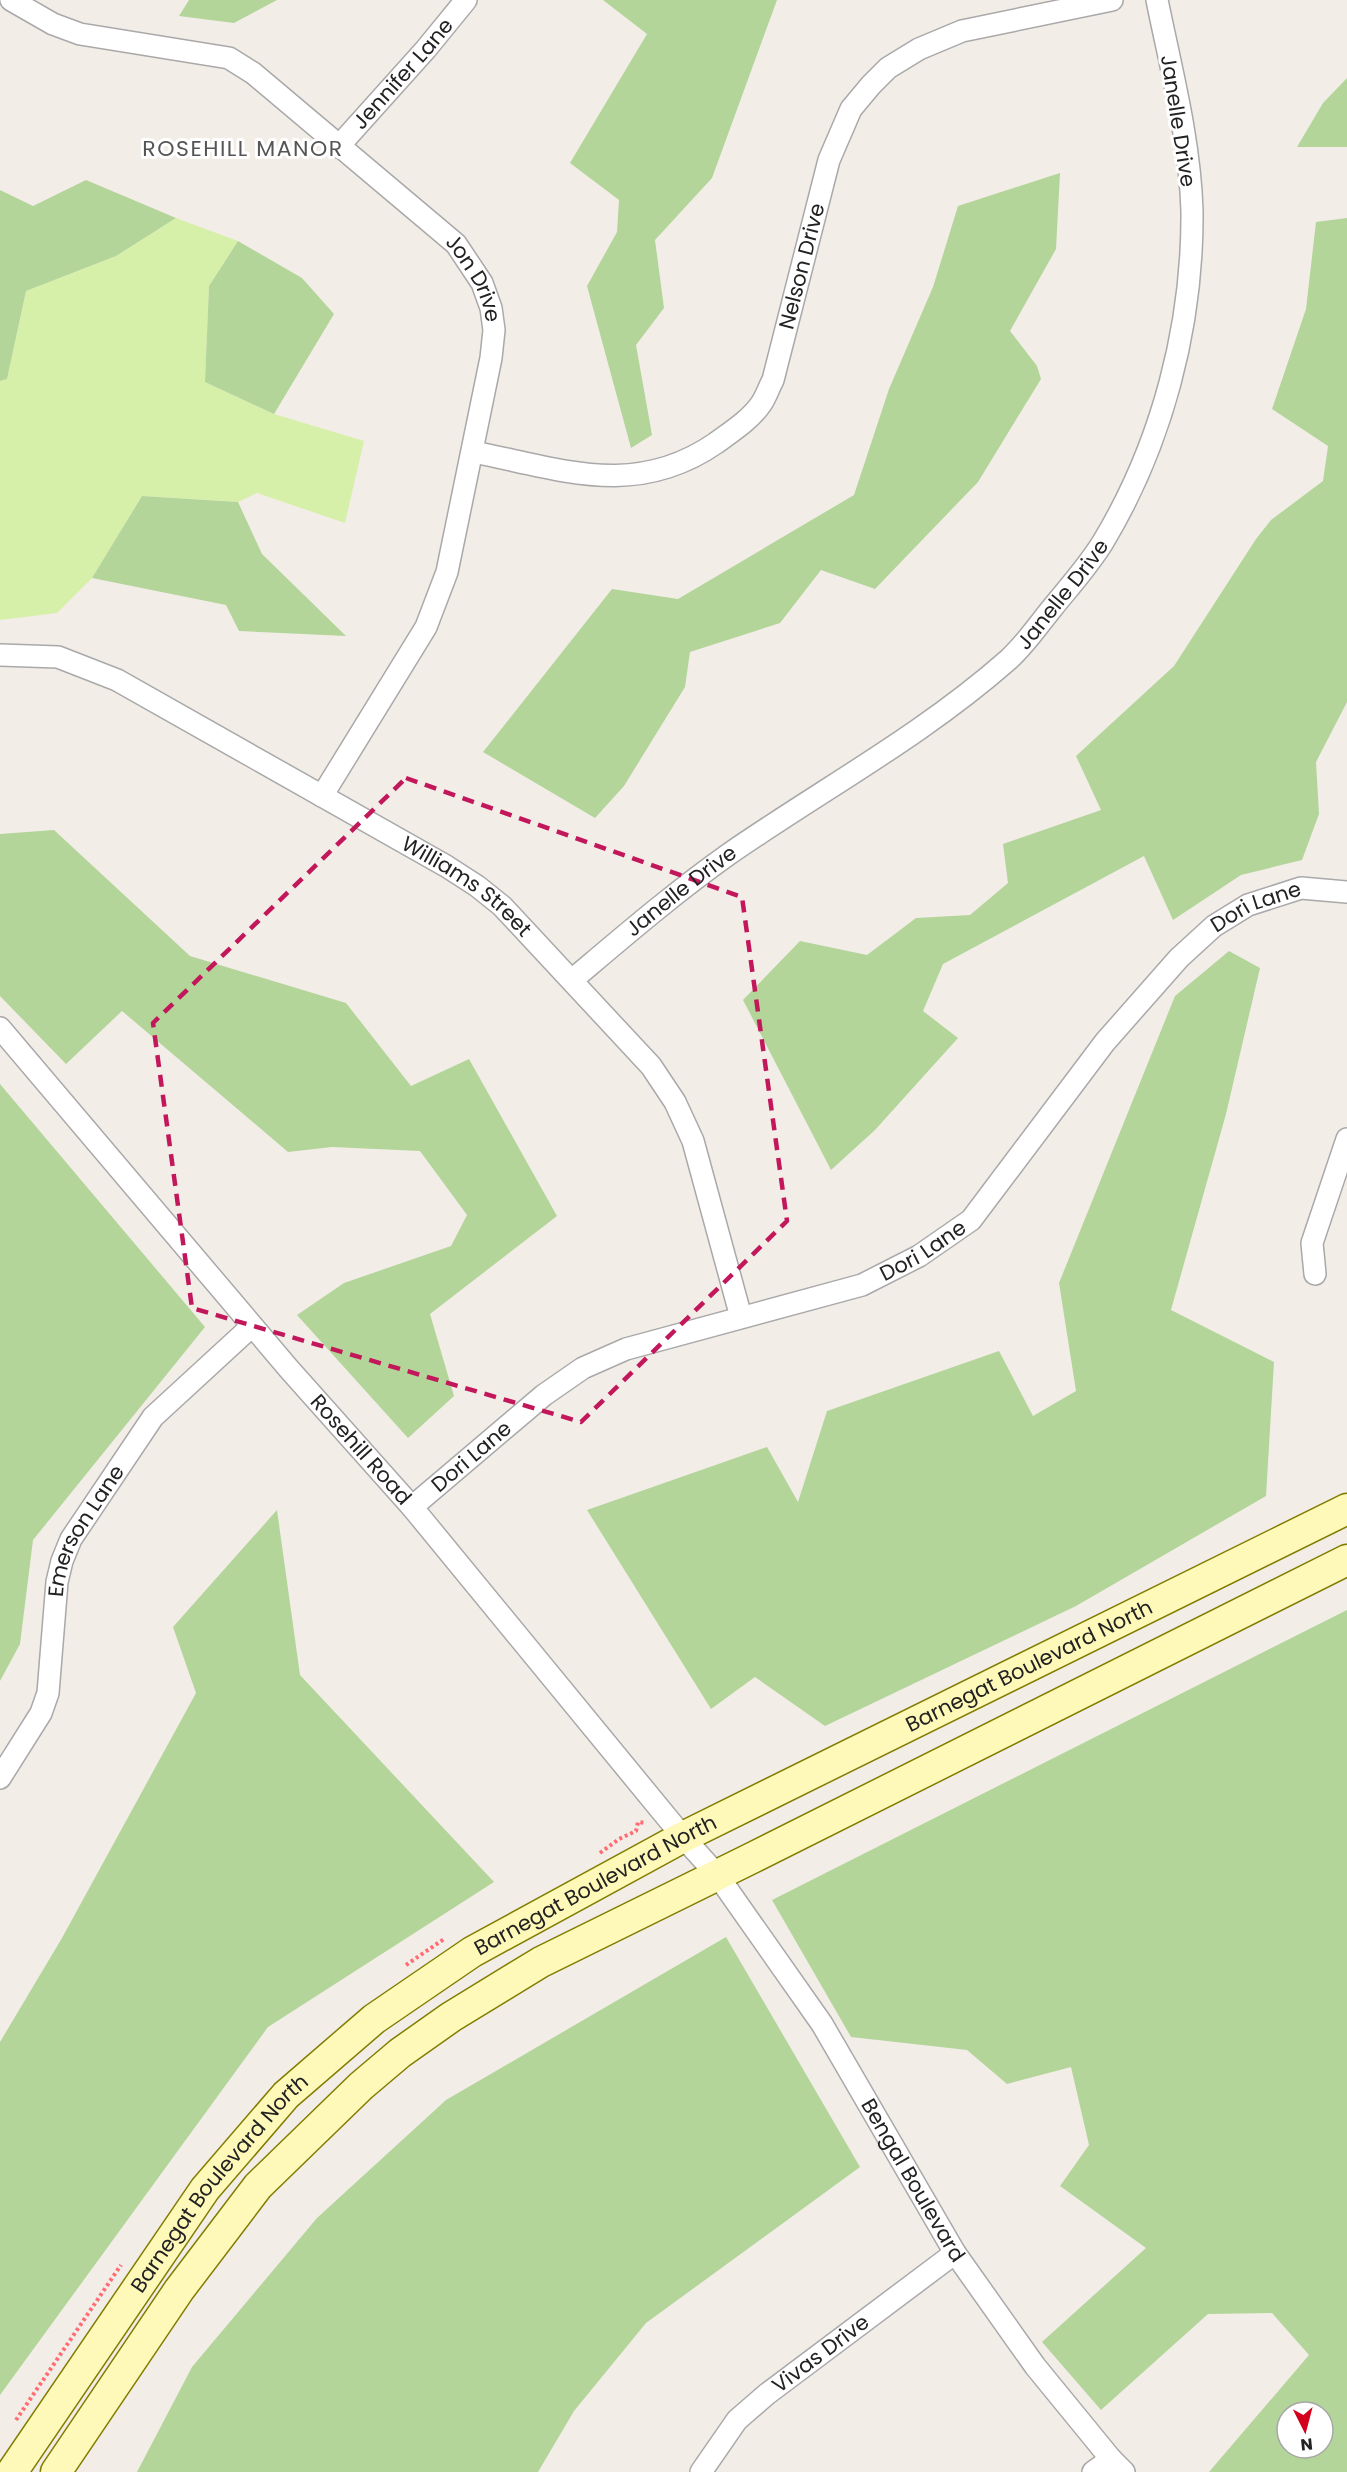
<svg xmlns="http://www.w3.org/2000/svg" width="1347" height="2472" viewBox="0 0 1347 2472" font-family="Poppins,sans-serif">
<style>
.grass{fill:#d6f0aa}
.forest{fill:#b3d599;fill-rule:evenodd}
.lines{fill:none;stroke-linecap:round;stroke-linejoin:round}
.street-casing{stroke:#a9a9a9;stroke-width:24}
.secondary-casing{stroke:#817d00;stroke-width:33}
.path{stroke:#ff6c72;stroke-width:4;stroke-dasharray:3 3;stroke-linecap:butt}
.street{stroke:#fff;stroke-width:21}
.secondary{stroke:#fff9b9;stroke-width:30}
.marked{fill:none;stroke:#c2185b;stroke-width:4.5;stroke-dasharray:12 8;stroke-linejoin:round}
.labels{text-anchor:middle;stroke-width:6;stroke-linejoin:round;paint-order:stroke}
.street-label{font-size:21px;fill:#222;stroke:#fff}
.neighbourhood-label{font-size:22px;letter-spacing:1.5px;fill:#555;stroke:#fff}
</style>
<rect width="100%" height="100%" fill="#f3ede8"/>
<path class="grass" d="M176 218 238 241 209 286 205 382 274 414 364 441 345 523 257 493 238 502 142 496 92 578 57 613 0 620V381L7 379 26 291 116 256Z"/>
<path class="forest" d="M189 0H277L234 23 179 16Z
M603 0H777L712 178 655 240 664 308 636 345 652 435 631 448 587 286 617 232 619 200 570 163 647 34Z
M1347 78V147H1297L1323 103Z
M1060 173 1056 249 1010 331 1037 366 1041 379 978 482 875 589 821 570 780 623 690 652 685 687 624 786 595 818 483 752 612 589 678 599 854 495 889 389 933 287 958 206Z
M86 180 176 218 116 256 26 291 7 379 0 381V190L33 206Z
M1347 218V702L1316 762 1319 814 1302 860 1241 875 1173 920 1144 856 943 964 923 1011 958 1038 875 1130 831 1170 743 1000 800 941 867 955 916 918 970 915 1008 883 1003 844 1101 810 1076 756 1174 666 1256 539 1271 520 1323 481 1328 446 1272 409 1306 309 1316 222Z
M238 241 302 278 334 314 274 414 205 382 209 286Z
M142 496 238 502 262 554 346 636 239 631 226 605 92 578Z
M54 830 190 956 346 1003 411 1086 469 1059 557 1216 430 1314 454 1396 408 1438 297 1315 344 1283 451 1246 467 1215 420 1151 332 1147 288 1152 122 1011 66 1064 0 996V834Z
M1229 951 1260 968 1226 1114 1171 1310 1274 1362 1266 1496 1076 1606 825 1726 755 1677 711 1709 587 1510 767 1447 798 1502 827 1411 999 1351 1033 1416 1076 1391 1059 1283 1175 996Z
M0 1084 205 1327 33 1540 20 1644 0 1681Z
M277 1510 300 1675 494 1882 268 2027 0 2395V2042L62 1938 196 1693 173 1627Z
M1347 1610V2472H1209L1309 2355 1272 2313 1208 2314 1101 2410 1042 2342 1146 2248 1060 2186 1089 2145 1071 2067 1007 2084 967 2050 851 2037 772 1900ZM1287 2412H1323V2448H1287Z
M726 1937 860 2167 646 2323 574 2411 538 2472H137L192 2367 317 2218 446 2100Z"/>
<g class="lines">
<g class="street-casing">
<g id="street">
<path id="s1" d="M11 0 53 24 80 34 229 58 253 73 456 244 482 283 491 308 494 330 491 358 447 572 426 627 322 796"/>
<path id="s2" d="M338 147 426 49 466 0"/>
<path id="s3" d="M473 452C561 469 635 499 716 443 731 432 750 420 761 404 766 397 769 387 773 380L829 160 851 109 871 85 888 68 919 49 962 31 1112 0"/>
<path id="s4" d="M0 655 58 657 117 680 446 866 477 886 502 906 651 1066 675 1102 693 1141 741 1317"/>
<path id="s5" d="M572 980C623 937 674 893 729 854 823 789 923 735 1008 660 1025 645 1039 624 1053 607 1070 586 1089 565 1103 542 1162 444 1193 326 1192 211 1190 140 1171 69 1157 0"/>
<path id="s6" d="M0 1028 289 1369 412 1507 683 1837 718 1876 822 2024 955 2253 1035 2366 1111 2459 1124 2472"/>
<path d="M1315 1274 1312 1243 1347 1139"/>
<path id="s7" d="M412 1507 544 1395 583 1368 626 1349 862 1285 919 1256 971 1220 1105 1042 1179 958 1214 926 1248 905 1301 888 1347 892"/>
<path id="s8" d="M0 1778 41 1713 48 1693 57 1582 62 1561 71 1539 153 1417 252 1326"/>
<path id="s9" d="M701 2472 737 2420 767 2394 955 2253"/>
<path d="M1093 2472 1111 2459"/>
</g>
</g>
<g class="secondary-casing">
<g id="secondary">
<path id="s10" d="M12 2472 205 2189 286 2095 374 2019 472 1952 683 1837 1347 1509"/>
<path d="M56 2472 179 2290 258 2186 361 2086 400 2053 451 2017 541 1962 752 1858 1347 1560"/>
</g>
</g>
<path class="path" d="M600 1853 619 1839 636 1831 638 1822 645 1823
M406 1965 444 1939
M16 2420 121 2265"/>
<use href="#street" class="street"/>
<use href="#secondary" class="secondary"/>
</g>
<path class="marked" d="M406 778 742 897 787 1221 581 1422 192 1308 153 1023Z"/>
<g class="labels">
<g class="street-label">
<text dy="7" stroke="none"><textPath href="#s2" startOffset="98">Jennifer Lane</textPath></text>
<text transform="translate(1178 121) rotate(81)" y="7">Janelle Drive</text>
<text dy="7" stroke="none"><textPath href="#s3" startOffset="456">Nelson Drive</textPath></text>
<text dy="7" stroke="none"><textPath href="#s1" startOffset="561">Jon Drive</textPath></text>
<text dy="7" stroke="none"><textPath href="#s5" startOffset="627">Janelle Drive</textPath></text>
<text dy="7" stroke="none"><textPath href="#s4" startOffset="528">Williams Street</textPath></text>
<text dy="7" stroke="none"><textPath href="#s5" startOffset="141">Janelle Drive</textPath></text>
<text dy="7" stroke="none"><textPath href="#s7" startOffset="1068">Dori Lane</textPath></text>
<text dy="7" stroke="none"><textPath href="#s7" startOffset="582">Dori Lane</textPath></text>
<text dy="7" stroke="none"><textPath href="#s6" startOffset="555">Rosehill Road</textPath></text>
<text dy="7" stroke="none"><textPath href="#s7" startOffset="78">Dori Lane</textPath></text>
<text dy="7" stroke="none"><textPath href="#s8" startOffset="268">Emerson Lane</textPath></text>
<text dy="7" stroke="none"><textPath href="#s10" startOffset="1328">Barnegat Boulevard North</textPath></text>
<text dy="7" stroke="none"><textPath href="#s10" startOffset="842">Barnegat Boulevard North</textPath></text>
<text dy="7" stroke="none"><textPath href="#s6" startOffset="1473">Bengal Boulevard</textPath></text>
<text dy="7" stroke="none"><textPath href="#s10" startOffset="356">Barnegat Boulevard North</textPath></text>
<text dy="7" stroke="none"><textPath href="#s9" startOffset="170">Vivas Drive</textPath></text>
</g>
<g class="neighbourhood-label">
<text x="243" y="156">ROSEHILL MANOR</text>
</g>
</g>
<g transform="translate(1305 2430) rotate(174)"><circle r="28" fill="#ffffff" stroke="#a7a7a7" stroke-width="1.5"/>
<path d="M0-4.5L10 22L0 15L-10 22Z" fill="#d3001e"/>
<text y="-9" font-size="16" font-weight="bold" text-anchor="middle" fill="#222222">N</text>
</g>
</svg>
